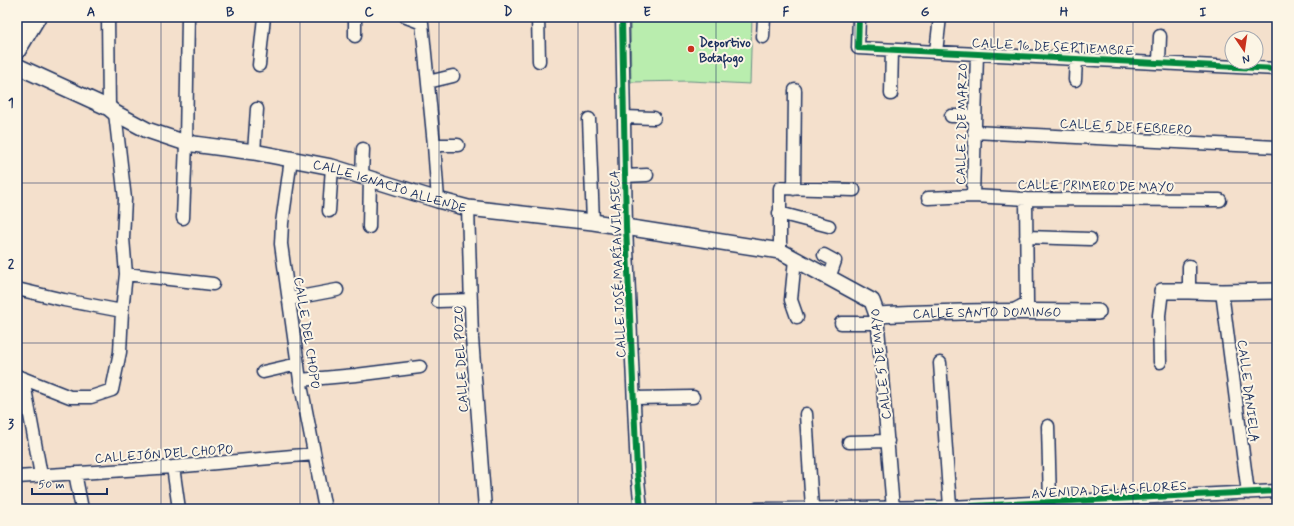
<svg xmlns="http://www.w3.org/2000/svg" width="1294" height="526" viewBox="0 0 1294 526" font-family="Mynerve,sans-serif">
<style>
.green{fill:#b9edae;stroke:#6a8e86}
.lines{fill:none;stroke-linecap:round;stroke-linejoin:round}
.minor-casing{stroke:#1b2f5e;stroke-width:15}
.major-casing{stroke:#1b2f5e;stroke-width:18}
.minor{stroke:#fcf5e5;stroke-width:12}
.major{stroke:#fcf5e5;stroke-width:15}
.cycleway-casing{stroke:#fcf5e5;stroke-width:8}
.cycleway{stroke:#00873e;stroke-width:6}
.grid{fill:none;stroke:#1b2f5e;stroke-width:1;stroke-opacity:0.55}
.poi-dot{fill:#c8321e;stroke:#fcf5e5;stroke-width:1.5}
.labels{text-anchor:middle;stroke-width:4;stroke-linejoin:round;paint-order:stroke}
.poi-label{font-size:13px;font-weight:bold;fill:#1b2f5e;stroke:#fcf5e5;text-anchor:start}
.street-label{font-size:13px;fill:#1b2f5e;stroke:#fcf5e5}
.neatline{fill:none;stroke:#1b2f5e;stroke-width:1.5}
.grid-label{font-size:13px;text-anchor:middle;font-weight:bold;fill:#1b2f5e}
</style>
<rect width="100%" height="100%" fill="#f4e0cc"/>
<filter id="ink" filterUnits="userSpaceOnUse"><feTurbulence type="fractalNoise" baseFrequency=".025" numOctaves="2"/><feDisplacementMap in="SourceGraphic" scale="8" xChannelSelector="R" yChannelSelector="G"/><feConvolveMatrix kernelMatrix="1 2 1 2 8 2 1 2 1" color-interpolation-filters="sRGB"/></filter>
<g filter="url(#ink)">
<path class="green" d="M630 17H752L750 84 690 81 631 82Z"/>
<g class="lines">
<g class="minor-casing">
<path id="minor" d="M108 17 109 108
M355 17V36
M406 17 422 23 434 145 438 200
M538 17 539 61
M622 17 626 227 637 471 641 509
M859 17 858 48 1277 69
M763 37 764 17
M936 52 940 17
M1159 62 1160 36
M259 65 264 17
M1075 80 1076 58
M428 82 453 76
M891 94 892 50
M951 116H975
M624 117 654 118
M589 119 593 222
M974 132 1277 147
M434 145H458
M254 152 257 109
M291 159 282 223 281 244 300 380 325 509
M362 176 363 149
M625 176 647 175
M794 189 795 90
M973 196 977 53
M928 198 973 196 1026 199 1220 200
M468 208 472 338 485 509
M329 211 332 167
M779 213 829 226
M183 218 186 143 188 17
M369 227 370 178
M1026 237 1090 239
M780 251V188L854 190
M824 255 835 261 829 278
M795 259 791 300 797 317
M1189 266V291
M126 274 213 284
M17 289 64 300 122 311
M1222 292 1248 493
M289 299 337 290
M438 301 471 300
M1012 311 1027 303 1026 199
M877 315 893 509
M841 323H877
M1160 362 1159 315 1162 291
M940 363 950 507
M263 372 298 364
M17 376 70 397H91L112 390 120 352 122 311 126 274 123 238 125 199 115 113
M23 378 41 475
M300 380 356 375 420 367
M634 398 693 397
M806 414 812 508
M1048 426 1050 502
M849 442 888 441
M173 467 179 509
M75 473 82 509
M17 477 173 467 314 454
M756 509 950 507 1277 491"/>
</g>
<g class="major-casing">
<g id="major">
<path d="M17 28 23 17"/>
<path d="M17 52 38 17"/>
<path id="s1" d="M17 66 109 108 115 113 147 130 186 143 254 152 332 167 438 200 468 208 593 222 780 251 872 301 877 315C950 311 1024 311 1098 312"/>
<path d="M1162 291H1189L1222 292 1277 291"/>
</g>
</g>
<use href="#minor" class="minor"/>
<use href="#major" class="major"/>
<g class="cycleway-casing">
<path id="cycleway" d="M622 17 626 227 637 471 641 509
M859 17 858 48 1277 69
M756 509 950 507 1277 491"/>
</g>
<use href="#cycleway" class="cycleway"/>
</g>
</g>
<path class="grid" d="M161 17V509M300 17V509M439 17V509M578 17V509M716 17V509M855 17V509M994 17V509M1133 17V509M17 183H1277M17 343H1277"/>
<circle class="poi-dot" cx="691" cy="49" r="4"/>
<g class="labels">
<g class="poi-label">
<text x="699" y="47">Deportivo<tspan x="699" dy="15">Botafogo</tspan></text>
</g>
<g class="street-label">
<text transform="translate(1053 46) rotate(3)" y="5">CALLE 16 DE SEPTIEMBRE</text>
<text transform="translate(961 124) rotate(-89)" y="5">CALLE 2 DE MARZO</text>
<text transform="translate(1126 126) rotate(3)" y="5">CALLE 5 DE FEBRERO</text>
<text dy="5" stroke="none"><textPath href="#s1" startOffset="395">CALLE IGNACIO ALLENDE</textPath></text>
<text transform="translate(1096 185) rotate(1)" y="5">CALLE PRIMERO DE MAYO</text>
<text transform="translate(617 264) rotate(-92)" y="5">CALLE JOSÉ MARÍA VILASECA</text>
<text dy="5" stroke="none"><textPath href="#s1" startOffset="1021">CALLE SANTO DOMINGO</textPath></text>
<text transform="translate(308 333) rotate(81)" y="5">CALLE DEL CHOPO</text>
<text transform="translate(460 359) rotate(-93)" y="5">CALLE DEL POZO</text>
<text transform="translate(880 364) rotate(-96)" y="5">CALLE 5 DE MAYO</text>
<text transform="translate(1249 391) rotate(83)" y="5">CALLE DANIELA</text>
<text transform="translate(164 453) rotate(-4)" y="5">CALLEJÓN DEL CHOPO</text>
<text transform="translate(1109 489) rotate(-3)" y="5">AVENIDA DE LAS FLORES</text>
</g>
</g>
<rect width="1294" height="526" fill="none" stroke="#fcf5e5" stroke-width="44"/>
<g transform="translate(1244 50) rotate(167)"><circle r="19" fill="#fcf5e5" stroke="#a2a6af"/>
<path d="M0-3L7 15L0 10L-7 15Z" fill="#c8321e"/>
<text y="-6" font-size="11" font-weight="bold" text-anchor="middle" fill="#1b2f5e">N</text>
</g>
<path d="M32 488v6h75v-6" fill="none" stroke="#1b2f5e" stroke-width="2"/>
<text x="38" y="488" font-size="12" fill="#1b2f5e" stroke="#fcf5e5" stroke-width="3" paint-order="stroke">50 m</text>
<rect x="22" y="22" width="1250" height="482" class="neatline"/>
<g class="grid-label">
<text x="91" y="16">A</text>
<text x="230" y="16">B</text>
<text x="369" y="16">C</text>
<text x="508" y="16">D</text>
<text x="647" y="16">E</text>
<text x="786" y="16">F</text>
<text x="925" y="16">G</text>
<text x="1064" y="16">H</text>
<text x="1203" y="16">I</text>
<text x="11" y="107">1</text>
<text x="11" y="268">2</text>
<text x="11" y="428">3</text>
</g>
</svg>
